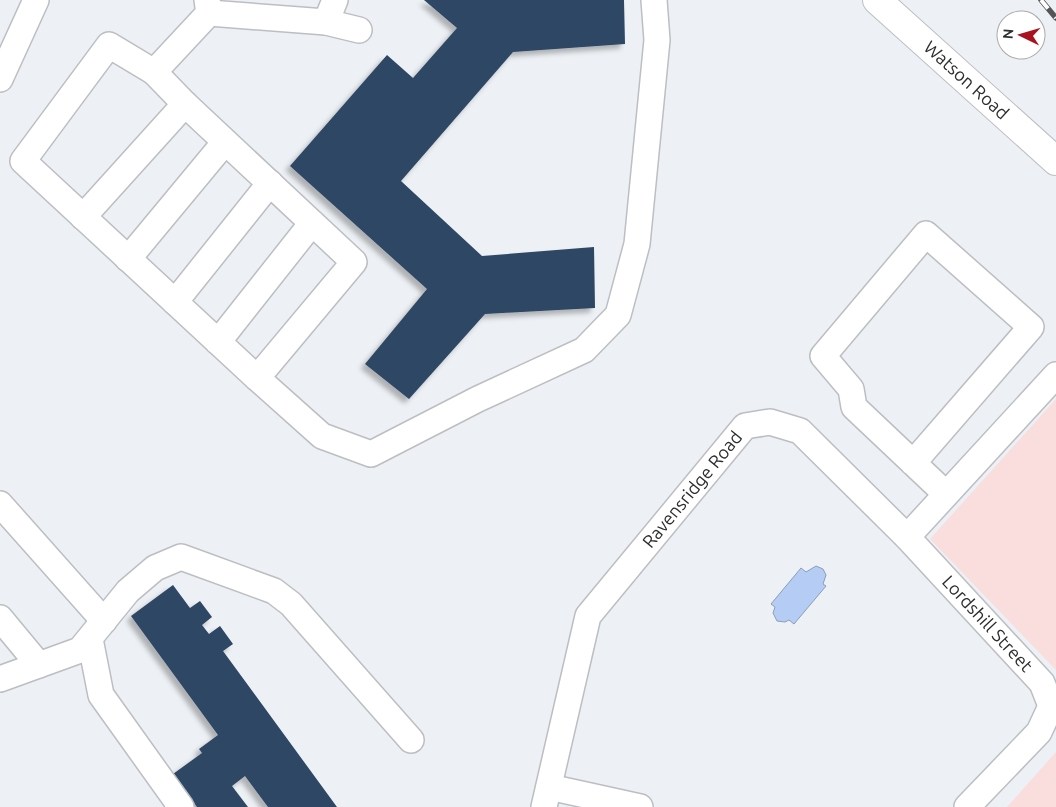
<svg xmlns="http://www.w3.org/2000/svg" width="1056" height="807" viewBox="0 0 1056 807" font-family="Ubuntu,sans-serif">
<style>
.commercial{fill:#f9dedd}
.water{fill:#b5cdf5;stroke:#8c9db9}
.building{fill:#2e4665;filter:url(#shadow)}
.lines{fill:none;stroke-linecap:round;stroke-linejoin:round}
.minor-casing{stroke:#bcbec2;stroke-width:28}
.major-casing{stroke:#bcbec2;stroke-width:30}
.minor{stroke:#fff;stroke-width:25}
.major{stroke:#fff;stroke-width:28}
.rail-casing{stroke:#545557;stroke-width:5.5}
.rail{stroke:#fff;stroke-width:4;stroke-dasharray:11;stroke-linecap:butt}
.labels{text-anchor:middle;stroke-width:5;stroke-linejoin:round;paint-order:stroke}
.street-label{font-size:18px;fill:#2c2d2e;stroke:#fff}
</style>
<defs>
<filter id="shadow"><feDropShadow dx="-4.5" dy="4.5" stdDeviation="2.5" flood-color="#0004"/></filter>
</defs>
<rect width="100%" height="100%" fill="#edf0f4"/>
<path class="commercial" d="M1056 399V670L930 539Z
M1056 752V807H1007Z"/>
<path class="water" d="M816 566 823 569 826 575 823 584 826 586 794 624 789 620 785 622 777 621 773 613 775 607 771 604 801 568 806 572Z"/>
<path class="building" d="M424 0H624L625 44 513 52 401 181 482 256 594 247 595 308 485 314 409 399 365 364 427 289 290 166 387 55 413 78 457 28Z
M173 585 190 608 200 601 212 617 202 625 209 634 220 626 233 644 223 651 337 807H268L245 776 232 786 248 807H197L173 774 202 753 199 749 218 735 131 616Z"/>
<g class="lines">
<g class="minor-casing">
<g id="minor">
<path d="M209 13 326 22 359 30"/>
<path d="M326 22 335 0"/>
<path d="M109 45 154 72 185 104 354 262 257 378 23 161Z"/>
<path d="M154 72 209 13 207 0"/>
<path d="M0 79 36 0"/>
<path d="M83 217 185 104"/>
<path d="M128 259 225 142"/>
<path d="M175 302 270 183"/>
<path d="M218 342 312 223"/>
<path d="M257 378 322 436 371 454 478 399 584 350 618 315 637 244 657 40 654 0"/>
<path d="M913 463 1031 327 926 234 823 356 851 389 854 407 946 494"/>
<path d="M0 504 104 621"/>
<path d="M907 537 1056 375"/>
<path d="M0 618 39 665"/>
<path d="M90 639 101 695 181 807"/>
<path d="M0 679 80 650 128 591 155 568 181 557 274 591 291 604 411 740"/>
<path d="M549 787 640 807"/>
<path id="s1" d="M544 807 588 616 745 426 770 422 800 431 907 537 1042 683 1051 706 1039 732 967 807"/>
</g>
</g>
<g class="major-casing">
<g id="major">
<path id="s2" d="M877 0 1056 161"/>
</g>
</g>
<use href="#minor" class="minor"/>
<use href="#major" class="major"/>
<g class="rail-casing">
<path id="rail" d="M1041 0 1056 18"/>
</g>
<use href="#rail" class="rail"/>
</g>
<g class="labels">
<g class="street-label">
<text dy="6" stroke="none"><textPath href="#s2" startOffset="120">Watson Road</textPath></text>
<text dy="6" stroke="none"><textPath href="#s1" startOffset="360">Ravensridge Road</textPath></text>
<text dy="6" stroke="none"><textPath href="#s1" startOffset="768">Lordshill Street</textPath></text>
</g>
</g>
<g transform="translate(1021 35) rotate(275)"><circle r="24" fill="#ffffff" stroke="#ababab"/>
<path d="M0-4L9 19L0 12L-9 19Z" fill="#a91320"/>
<text y="-8" font-size="14" font-weight="bold" text-anchor="middle" fill="#2c2d2e">N</text>
</g>
</svg>
